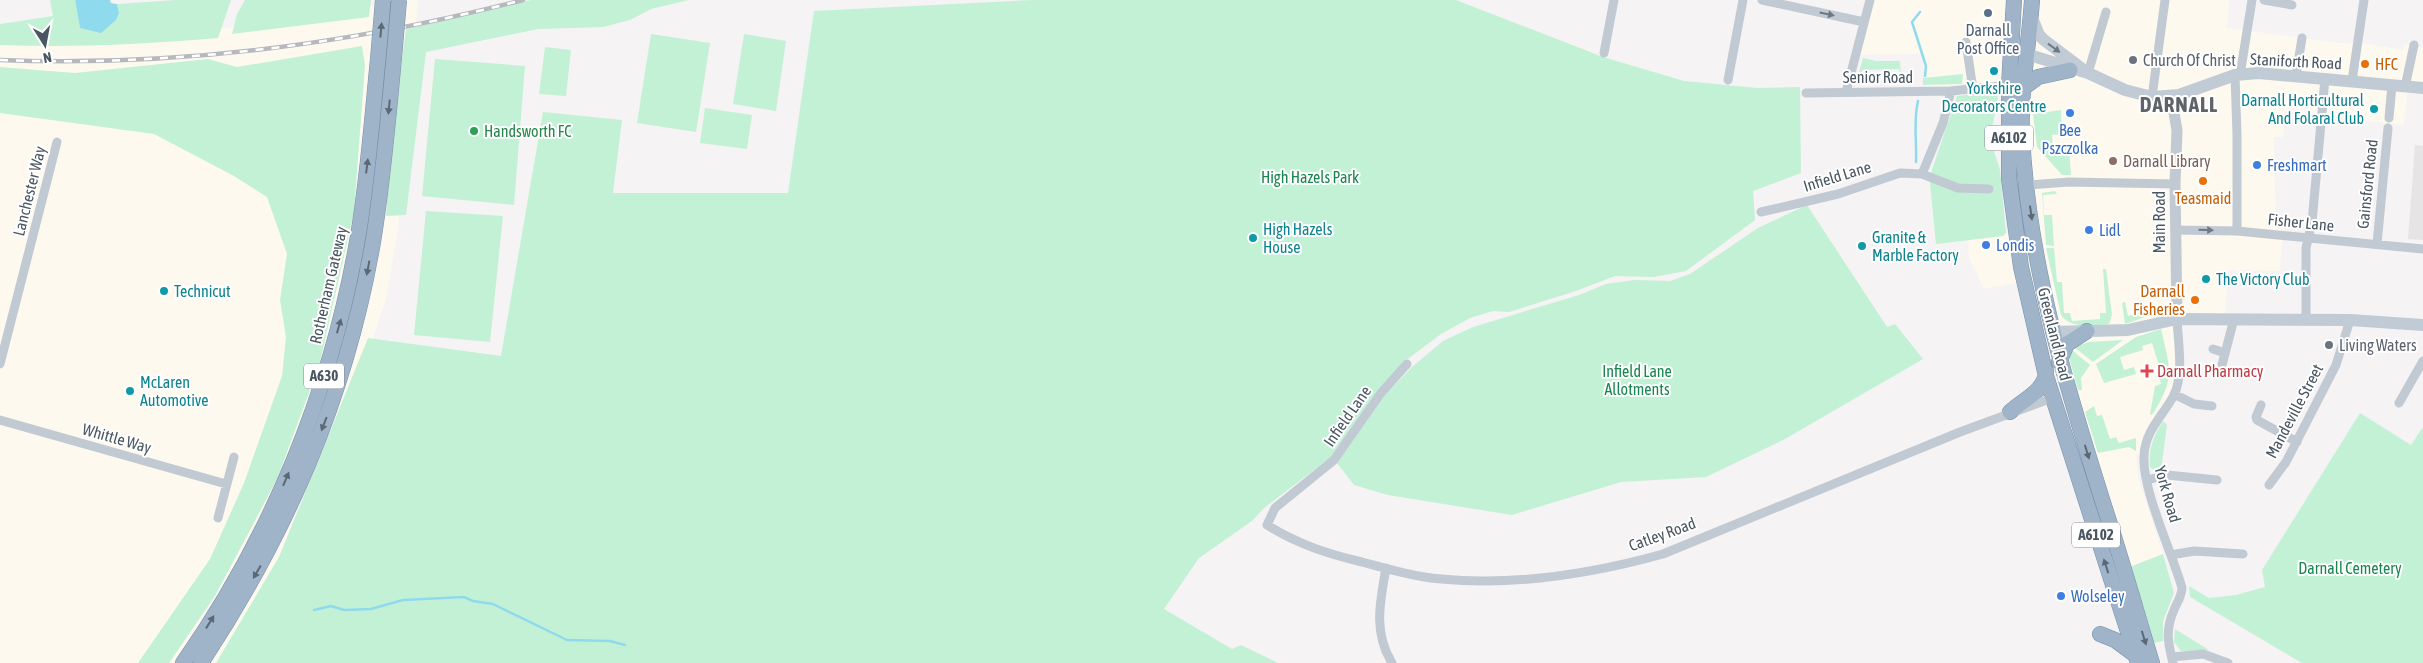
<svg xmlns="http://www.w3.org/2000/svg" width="2423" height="663" viewBox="0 0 2423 663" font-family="'Asap Condensed',sans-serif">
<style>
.commercial{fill:#fdf9ef}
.education{fill:#e6e4e5}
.green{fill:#c3f1d5}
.water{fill:#90daee}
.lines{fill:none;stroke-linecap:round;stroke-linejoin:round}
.stream{stroke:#90daee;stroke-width:2.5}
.trunk-casing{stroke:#7690ad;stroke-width:16}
.minor{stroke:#c1cad2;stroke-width:9}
.tertiary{stroke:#c1cad2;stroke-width:11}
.secondary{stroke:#c1cbd6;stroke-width:12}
.trunk{stroke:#9fb4c9;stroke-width:15}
.rail-casing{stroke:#b5b8bd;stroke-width:4.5}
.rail{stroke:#fff;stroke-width:2.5;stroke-dasharray:8;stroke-linecap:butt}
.trunk-bridge-casing{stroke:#7690ad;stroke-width:16;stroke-linecap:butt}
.trunk-bridge{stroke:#9fb4c9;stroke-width:15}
.oneway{fill:#6e7983}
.oneway2{fill:#5b6976}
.oneway3{fill:#6e7984}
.service-dot{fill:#5c6f8a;stroke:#fff;stroke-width:2}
.worship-dot{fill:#6b7280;stroke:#fff;stroke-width:2}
.food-dot{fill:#e8710a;stroke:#fff;stroke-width:2}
.culture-dot{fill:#0f9aa8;stroke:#fff;stroke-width:2}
.shop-dot{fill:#3f7fe0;stroke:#fff;stroke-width:2}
.leisure-dot{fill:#2e9e5b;stroke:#fff;stroke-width:2}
.education-dot{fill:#8d6e63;stroke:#fff;stroke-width:2}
.health-dot{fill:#e0444e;stroke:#fff;stroke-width:2}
.labels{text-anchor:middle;stroke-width:4;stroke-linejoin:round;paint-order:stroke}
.shield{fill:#fff;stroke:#808990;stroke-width:1}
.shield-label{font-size:15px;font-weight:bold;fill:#4a5661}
.service-label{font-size:16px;fill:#4e5e75;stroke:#fff}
.worship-label{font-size:16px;fill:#5b616d;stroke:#fff;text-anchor:start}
.street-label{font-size:16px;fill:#4a5661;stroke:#fff}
.food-label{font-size:16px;fill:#c56008;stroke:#fff;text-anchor:start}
.culture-label{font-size:16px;fill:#0d838f;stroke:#fff;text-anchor:start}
.shop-label{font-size:16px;fill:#366cbe;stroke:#fff;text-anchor:start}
.leisure-label{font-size:16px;fill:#27864d;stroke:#fff;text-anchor:start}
.education-label{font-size:16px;fill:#785e54;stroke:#fff;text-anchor:start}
.park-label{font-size:16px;fill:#17864f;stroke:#fff}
.health-label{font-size:16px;fill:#be3a42;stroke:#fff;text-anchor:start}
.district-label{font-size:21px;font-weight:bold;letter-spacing:1px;fill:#5f6368;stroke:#fff}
</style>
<rect width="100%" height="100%" fill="#f5f3f3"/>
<path class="commercial" d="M401 0H418L398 229 386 299 350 407 304 519 224 663H0V38L194 33 353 10Z
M1870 0H2229L2227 28 2350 44 2351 41 2403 50 2405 44 2423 48V88L2408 87 2404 125 2285 112 2283 137H2274L2276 229H2283L2280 271 2228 270 2225 318 2178 319 2177 383 2160 415 2144 456 2136 455 2138 477 2163 554 2130 566 2098 460 2045 328 2034 280 1984 289 1969 258 1968 240 2003 236 2006 233 2026 229 2017 83 1926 86 1928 69 1923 54 1856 55Z"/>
<path class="education" d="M2415 145 2423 146V240L2408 239Z"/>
<path class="green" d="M50 0H75L80 28 119 13 117 4 176 0H231L218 38C145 44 73 48 0 45V24L53 16Z
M245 0H371L369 17 232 34 237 14Z
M531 0H689L651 9 630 20 603 27 538 29 426 52 406 215 386 216 389 163 406 29Z
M1033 0H1456L1603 57 1684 81 1757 88 1800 87 1801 173 1753 191 1755 220 1686 271 1653 277 1615 276 1576 291 1509 312 1493 311 1470 318 1441 334 1401 364 1351 434 1331 457 1264 508 1252 521 1199 558 1164 609 1232 649 1241 645 1278 663H216L279 557 368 338 501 356 543 112 622 120 613 193H788L814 11Z
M651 34 710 43 696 132 637 123Z
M744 34 786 41 776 111 733 104Z
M362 46 365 65 354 212 319 366 277 479 215 596 169 663H138L210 559 244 483 282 376 286 337 280 300 287 254 267 197 234 176 154 134 0 113V67L75 73 208 59 237 67Z
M545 47 571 50 566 96 539 94Z
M1863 58 1876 61H1900L1901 78 1899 69 1862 70 1861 80H1857Z
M435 59 525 66 514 205 422 196Z
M1963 74 1962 84 1923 85V78Z
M1992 92 1995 93 1998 97 1992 129V145L2000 170 2006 233 2003 236 1936 244 1930 183 1932 170 1957 96Z
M705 108 752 115 747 149 700 143Z
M2061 110 2062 134 2052 135 2053 149 2069 147 2071 175H2062L2037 147 2033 114Z
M2055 191 2057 194 2043 195 2044 215H2052L2054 246 2046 245 2042 193Z
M1807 205 1887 327 1895 324 1923 359 1785 439 1706 477 1621 482 1512 515 1388 495 1354 485 1337 463 1385 395 1412 367 1443 341 1473 327 1579 295 1606 284 1634 280 1670 281 1690 274 1758 228Z
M426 211 503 216 490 342 414 335Z
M2046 248H2054L2057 282H2062L2064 313H2070L2072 321 2100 319V313H2106L2103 269H2106L2112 315 2109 324C2094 326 2070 329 2061 315Z
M2125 302 2128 316 2166 304 2163 311 2125 324 2122 303Z
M2161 329C2170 369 2176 378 2152 415L2150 414 2155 386 2161 384 2159 376 2162 375 2152 343 2142 346 2143 350 2120 357 2124 370 2134 367 2136 374 2104 383 2096 364 2136 337Z
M2123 340 2093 362 2074 347 2089 342Z
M2072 350 2090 365 2081 378 2082 390H2078L2069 357Z
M2094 406 2097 416 2102 415 2110 439 2116 437 2119 443 2136 438V451L2129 447 2098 453 2085 412Z
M2360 413 2411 445 2423 427V663H2302L2190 597 2189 586 2209 598 2236 595 2265 587 2262 570Z
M2163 421 2167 425 2161 470 2158 473 2150 467C2148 448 2154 436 2163 421Z
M2163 554 2174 593 2163 621V641L2153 643 2130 567Z
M2175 629 2209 650 2181 651 2174 642Z"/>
<path class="water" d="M75 0H110L111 3 117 4 119 13 116 20 101 33 80 28Z"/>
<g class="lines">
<path class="stream" d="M1920 12 1912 22 1926 66 1925 76
M1916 162C1917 141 1913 122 1918 101
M314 610 331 606 344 610 371 609 403 600 464 597 473 601 493 604 567 640 610 641 625 645"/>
<g class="trunk-casing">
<path id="trunk" d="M2014 0 2009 85V179L2021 267 2046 376 2138 663
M2032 0C2029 46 2020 89 2022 135 2028 265 2068 392 2107 515 2123 564 2137 614 2152 663
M2022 89 2038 77 2070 70
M2059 362 2067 344 2087 331
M2010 412C2022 400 2046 391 2046 371
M2100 634 2115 640 2134 654
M183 663C272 536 332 389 358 236 368 177 372 118 378 59
M201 663C287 533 346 397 373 242 383 182 388 120 394 58"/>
</g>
<path class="minor" d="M1762 0 1864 22
M2264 0 2292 5
M1966 42 1973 90
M1604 53 1614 0
M2088 73 2106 12
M2235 75 2237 135V231
M2240 75 2252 0
M2296 75 2302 38
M1728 80 1743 0
M2352 81 2364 0
M2405 87 2414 45
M1846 92 1870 0
M1806 93 1951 91 2009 85
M2152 97 2165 0
M2322 113 2325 78
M2389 118 2392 85
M1922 174 1943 123 1951 91
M2027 185 2069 182 2175 184
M1761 212 1838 194 1900 173 1922 174 1958 188 1989 189
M2175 230 2237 231 2423 249
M2377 244 2388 128
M2306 321V248L2312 222 2321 123
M2213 349 2225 353
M0 364 57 142
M1407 364 1381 393 1334 460 1275 508 1267 525C1297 544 1328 554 1362 562 1388 569 1415 577 1441 579 1515 586 1591 574 1663 554L1960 432 2052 398
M2222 365 2234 319
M2174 394 2194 404 2212 406
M2399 403 2423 361
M2261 405 2256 417 2257 420 2297 442
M0 420 226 484
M2147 480 2167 475 2217 480
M2269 485 2286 462 2336 365 2350 320
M218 518 234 457
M2171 555 2194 551 2243 554
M1386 568C1380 602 1373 632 1392 663
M2172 657 2203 654 2228 663
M2173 663C2168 643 2165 630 2174 610 2177 602 2182 596 2182 588 2172 552 2142 490 2144 456 2145 430 2163 416 2174 395 2184 374 2178 342 2177 319"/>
<path class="tertiary" d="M2171 96 2177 130 2175 184 2177 319"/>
<path class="secondary" d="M2031 15 2039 35 2044 40 2085 71
M2026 54 2088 73 2125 90 2152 97 2179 95 2235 75 2259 73 2423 88
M2053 332 2128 330 2177 319 2350 320 2423 325"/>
<use href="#trunk" class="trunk"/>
<g class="rail-casing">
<path id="rail" d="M0 60C176 67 352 44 523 0"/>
</g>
<use href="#rail" class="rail"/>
<g class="trunk-bridge-casing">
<path id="trunk-bridge" d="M394 58 399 0
M378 59 383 0"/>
</g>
<use href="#trunk-bridge" class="trunk-bridge"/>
</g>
<defs><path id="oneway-solid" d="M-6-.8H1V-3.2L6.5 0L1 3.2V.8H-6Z" transform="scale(1.25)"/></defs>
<g class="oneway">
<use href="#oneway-solid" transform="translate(1827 14) rotate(12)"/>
<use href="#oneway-solid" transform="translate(2206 230) rotate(1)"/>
</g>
<g class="oneway2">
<use href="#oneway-solid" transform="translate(381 30) rotate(-85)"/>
<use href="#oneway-solid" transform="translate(389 107) rotate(96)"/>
<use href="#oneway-solid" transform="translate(367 166) rotate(-83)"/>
<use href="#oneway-solid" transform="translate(2031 213) rotate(82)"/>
<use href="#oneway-solid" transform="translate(368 268) rotate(101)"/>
<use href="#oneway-solid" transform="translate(339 326) rotate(-74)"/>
<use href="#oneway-solid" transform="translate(324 424) rotate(111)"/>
<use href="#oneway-solid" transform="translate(2087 452) rotate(73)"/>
<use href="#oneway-solid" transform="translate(286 479) rotate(-67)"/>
<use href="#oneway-solid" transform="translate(2106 566) rotate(-108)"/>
<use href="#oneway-solid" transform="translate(257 572) rotate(120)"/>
<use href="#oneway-solid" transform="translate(210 622) rotate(-58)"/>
<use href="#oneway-solid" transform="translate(2144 638) rotate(73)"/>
</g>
<use class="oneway3" href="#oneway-solid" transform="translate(2054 48) rotate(36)"/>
<circle class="service-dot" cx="1988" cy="13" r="5"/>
<g class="worship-dot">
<circle cx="2133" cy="60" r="5"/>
<circle cx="2329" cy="345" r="5"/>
</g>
<g class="food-dot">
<circle cx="2365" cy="64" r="5"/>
<circle cx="2203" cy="181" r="5"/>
<circle cx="2195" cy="300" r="5"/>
</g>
<g class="culture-dot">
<circle cx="1994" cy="71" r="5"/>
<circle cx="2374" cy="109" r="5"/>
<circle cx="1253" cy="238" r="5"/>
<circle cx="1862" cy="246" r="5"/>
<circle cx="2206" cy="279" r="5"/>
<circle cx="164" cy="291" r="5"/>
<circle cx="130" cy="391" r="5"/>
</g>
<g class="shop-dot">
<circle cx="2070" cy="113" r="5"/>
<circle cx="2257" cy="165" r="5"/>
<circle cx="2089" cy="230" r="5"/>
<circle cx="1986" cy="245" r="5"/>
<circle cx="2061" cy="596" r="5"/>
</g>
<circle class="leisure-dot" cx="474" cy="131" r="5"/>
<circle class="education-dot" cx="2113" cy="161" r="5"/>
<path class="health-dot" d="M2144.5 363.5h5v5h5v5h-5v5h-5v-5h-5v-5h5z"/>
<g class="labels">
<g class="shield">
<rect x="1985" y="125.5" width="48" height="25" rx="4"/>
<rect x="304" y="363.5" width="40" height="25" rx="4"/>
<rect x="2072" y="522.5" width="48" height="25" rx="4"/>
</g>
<g class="shield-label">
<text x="2009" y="143">A6102</text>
<text x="324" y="381">A630</text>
<text x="2096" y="540">A6102</text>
</g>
<g class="service-label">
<text x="1988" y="36">Darnall<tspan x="1988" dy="18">Post Office</tspan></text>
</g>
<g class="worship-label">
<text x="2143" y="66">Church Of Christ</text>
<text x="2339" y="351">Living Waters</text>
</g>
<g class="street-label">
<text transform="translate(2296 61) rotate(3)" y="6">Staniforth Road</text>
<text x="1878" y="83">Senior Road</text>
<text transform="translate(1837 176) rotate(-17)" y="6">Infield Lane</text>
<text transform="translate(2367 184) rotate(-84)" y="6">Gainsford Road</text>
<text transform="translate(29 191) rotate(-76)" y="6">Lanchester Way</text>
<text transform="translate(2159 222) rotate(-90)" y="6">Main Road</text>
<text transform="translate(2301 222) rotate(6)" y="6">Fisher Lane</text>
<text transform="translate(328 285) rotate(-77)" y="6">Rotherham Gateway</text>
<text transform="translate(2055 334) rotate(76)" y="6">Greenland Road</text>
<text transform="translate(2294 411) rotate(-62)" y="6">Mandeville Street</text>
<text transform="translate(1347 416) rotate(-55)" y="6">Infield Lane</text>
<text transform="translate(117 438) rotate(16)" y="6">Whittle Way</text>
<text transform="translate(2168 494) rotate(74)" y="6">York Road</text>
<text transform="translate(1662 534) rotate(-20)" y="6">Catley Road</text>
</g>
<g class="food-label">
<text x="2375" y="70">HFC</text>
<text x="2203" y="204" text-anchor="middle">Teasmaid</text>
<text x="2185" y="297" text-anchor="end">Darnall<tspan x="2185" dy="18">Fisheries</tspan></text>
</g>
<g class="culture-label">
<text x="1994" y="94" text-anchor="middle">Yorkshire<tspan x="1994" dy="18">Decorators Centre</tspan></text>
<text x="2364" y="106" text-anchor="end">Darnall Horticultural<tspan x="2364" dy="18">And Folaral Club</tspan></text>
<text x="1263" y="235">High Hazels<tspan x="1263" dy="18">House</tspan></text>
<text x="1872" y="243">Granite &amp;<tspan x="1872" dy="18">Marble Factory</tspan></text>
<text x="2216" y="285">The Victory Club</text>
<text x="174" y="297">Technicut</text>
<text x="140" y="388">McLaren<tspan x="140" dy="18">Automotive</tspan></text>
</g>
<g class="shop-label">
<text x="2070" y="136" text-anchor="middle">Bee<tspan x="2070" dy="18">Pszczolka</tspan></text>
<text x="2267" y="171">Freshmart</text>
<text x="2099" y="236">Lidl</text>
<text x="1996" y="251">Londis</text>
<text x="2071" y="602">Wolseley</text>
</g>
<g class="leisure-label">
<text x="484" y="137">Handsworth FC</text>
</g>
<g class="education-label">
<text x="2123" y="167">Darnall Library</text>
</g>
<g class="park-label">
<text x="1310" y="183">High Hazels Park</text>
<text x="1637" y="377">Infield Lane<tspan x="1637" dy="18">Allotments</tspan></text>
<text x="2350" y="574">Darnall Cemetery</text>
</g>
<g class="health-label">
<text x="2157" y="377">Darnall Pharmacy</text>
</g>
<g class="district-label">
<text x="2179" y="112">DARNALL</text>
</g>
</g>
<g transform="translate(45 45) rotate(169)" stroke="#ffffff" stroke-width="4" paint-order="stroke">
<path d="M0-4L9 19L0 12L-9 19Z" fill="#4a5661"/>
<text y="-8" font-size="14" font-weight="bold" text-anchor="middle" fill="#4a5661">N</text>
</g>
</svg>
